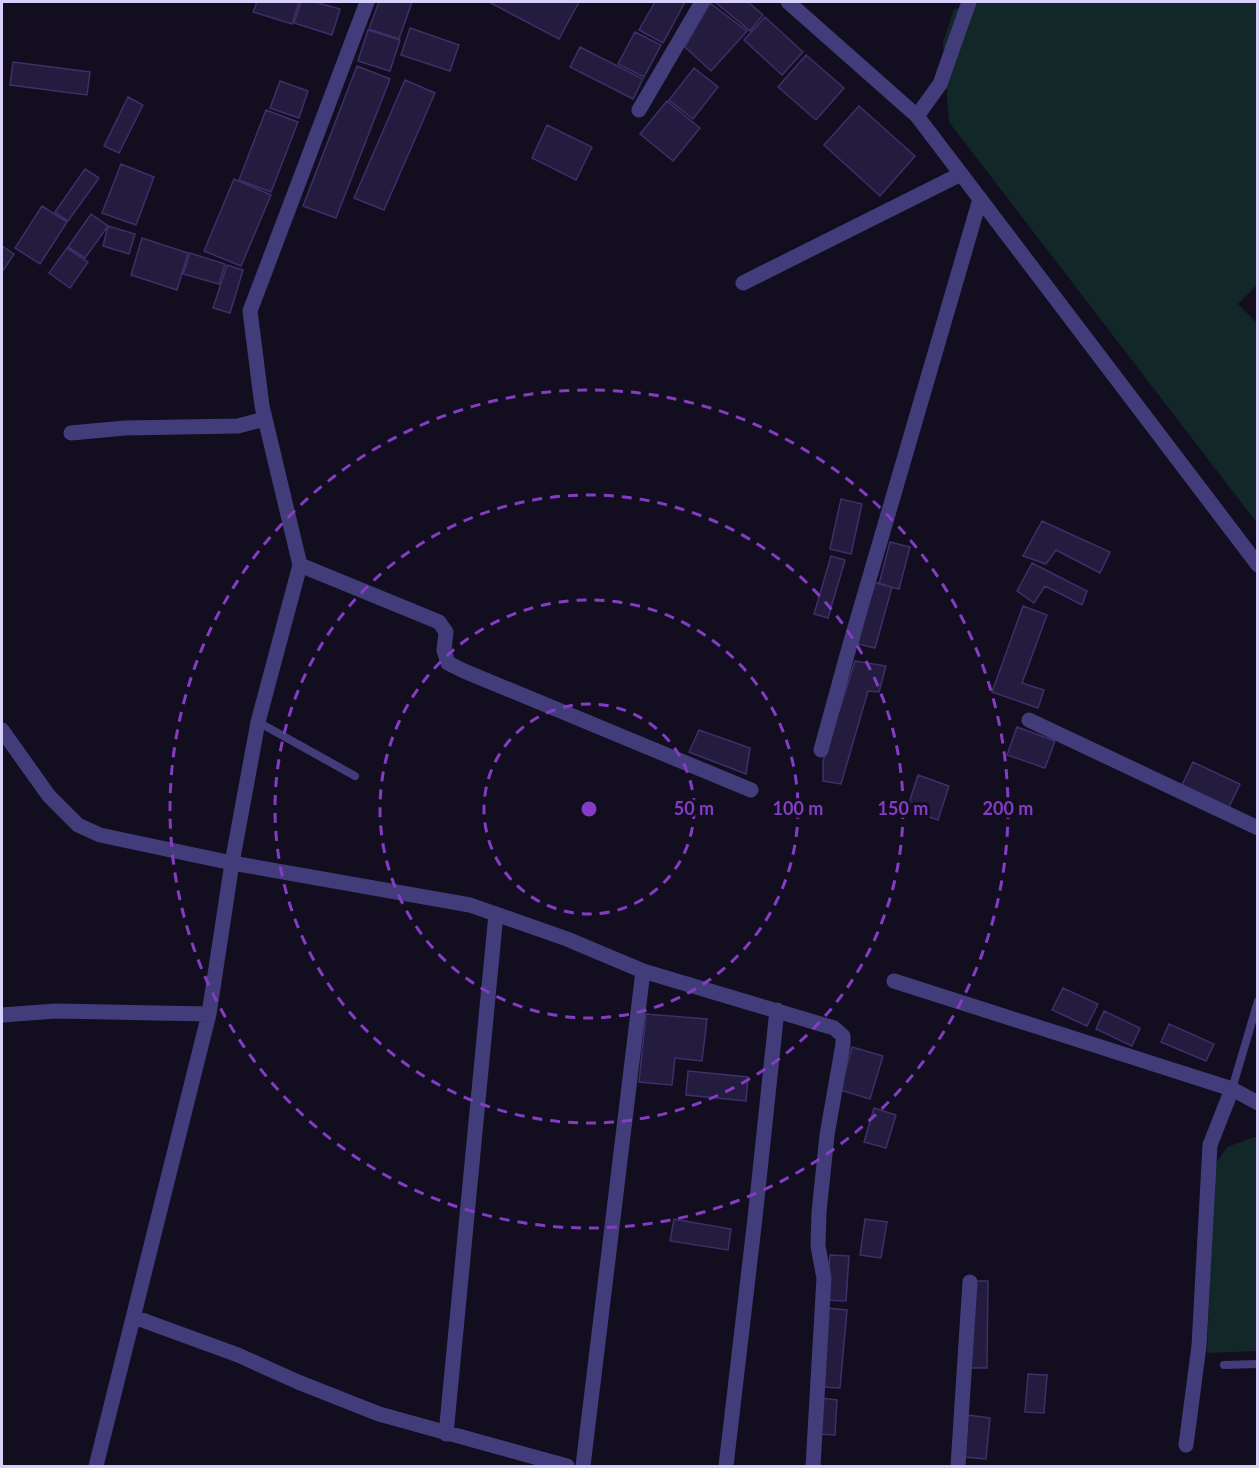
<svg xmlns="http://www.w3.org/2000/svg" width="1259" height="1468" viewBox="0 0 1259 1468" font-family="Lato,sans-serif">
<style>
.green{fill:#122828}
.building{fill:#241c3e;stroke:#3d2f69;stroke-width:1.5}
.lines{fill:none;stroke-linecap:round;stroke-linejoin:round}
.service{stroke:#423d7a;stroke-width:8}
.minor{stroke:#423d7a;stroke-width:15}
.tertiary{stroke:#423d7a;stroke-width:15}
.ring{fill:none;stroke:#843cc5;stroke-width:3;stroke-dasharray:10 8}
.centre{fill:#843cc5;stroke:#120e1f;stroke-width:3}
.ring-label{font-size:18px;text-anchor:middle;font-weight:bold;fill:#843cc5;stroke:#120e1f;stroke-width:6;stroke-linejoin:round;paint-order:stroke}
</style>
<rect width="100%" height="100%" fill="#120e1f"/>
<path class="green" d="M969 2H1257V285L1238 304 1257 323V523L949 122 943 43 954 9 968 7Z
M1257 1136V1351L1207 1353 1214 1167 1227 1147Z"/>
<path class="building" d="M257 2H299L292 24 253 12Z
M301 2H315L340 9 332 35 294 23Z
M379 2H412L399 39 369 29Z
M489 2H579L559 39Z
M655 2H685L663 43 639 30Z
M715 2H748L763 15 750 31Z
M710 3 747 31 711 71 685 47Z
M765 17 803 52 782 75 744 40Z
M410 28 459 45 450 71 401 55Z
M368 30 400 40 390 71 358 61Z
M635 32 661 45 644 77 618 64Z
M580 47 643 79 633 99 570 67Z
M806 55 844 88 816 120 778 87Z
M13 62 90 72 87 95 10 85Z
M357 66 390 79 336 218 303 206Z
M694 68 718 87 693 119 669 100Z
M405 80 435 93 384 210 354 198Z
M280 81 308 91 299 118 270 108Z
M128 97 143 105 119 153 104 146Z
M667 101 700 128 673 161 640 134Z
M859 106 915 156 880 196 824 145Z
M266 110 298 122 271 192 239 180Z
M547 125 592 147 576 180 532 158Z
M121 164 154 177 136 225 102 213Z
M85 169 99 178 68 221 55 212Z
M234 179 271 195 241 266 204 251Z
M42 206 67 222 40 264 15 248Z
M91 214 108 226 85 258 68 247Z
M108 226 135 234 129 254 103 246Z
M142 238 188 253 177 290 131 275Z
M2 246 14 254 2 272Z
M67 248 88 262 70 288 49 273Z
M190 253 225 264 219 284 183 274Z
M227 265 243 270 230 313 213 308Z
M841 499 862 504 851 554 830 549Z
M1042 521 1110 552 1100 573 1056 550 1046 564 1023 556Z
M890 542 910 547 899 589 879 584Z
M831 556 845 560 828 618 814 614Z
M1032 563 1087 591 1082 605 1045 586 1034 603 1017 591Z
M874 582 892 587 875 648 858 644Z
M1023 606 1047 615 1022 683 1044 690 1038 708 992 692Z
M855 661 886 666 879 692 868 691 841 784 823 781V761Z
M1017 727 1055 741 1045 768 1007 755Z
M699 730 750 748 746 774 689 752Z
M1193 762 1240 784 1228 809 1181 787Z
M918 775 949 786 938 820 907 809Z
M1063 988 1098 1004 1087 1026 1052 1010Z
M1104 1011 1140 1028 1132 1046 1096 1029Z
M646 1014 707 1019 702 1061 675 1058 672 1085 639 1082Z
M1169 1024 1214 1044 1206 1061 1161 1042Z
M852 1047 883 1056 870 1099 840 1090Z
M688 1071 748 1077 746 1101 686 1095Z
M874 1108 896 1115 886 1148 864 1142Z
M674 1219 731 1229 728 1250 670 1241Z
M865 1219 887 1222 881 1258 860 1255Z
M830 1255 849 1256 846 1301 826 1300Z
M968 1281H988L987 1368H967Z
M827 1308 847 1310 840 1388 821 1387Z
M1028 1374 1047 1375 1044 1413 1025 1412Z
M821 1398 837 1400 835 1435 818 1434Z
M968 1415 990 1418 986 1459 964 1457Z"/>
<g class="lines">
<path class="service" d="M258 722 355 776
M1232 1089 1258 1001
M1224 1365 1258 1364"/>
<path class="minor" d="M639 110 702 2
M917 116 940 84 969 2
M743 283 961 174
M71 433 125 428 238 426 265 419
M300 565 439 622 446 632 444 650 448 663 464 671 751 790
M1029 720 1258 828
M2 730 49 796 78 825 100 835 232 863 470 905 567 939 643 971 834 1028 843 1036V1044L827 1135 819 1212 818 1246 824 1278 813 1466
M821 750 849 648 980 199
M894 981 1232 1089 1258 1103
M2 1015 56 1011 209 1014
M134 1317 238 1355 298 1382 379 1414 567 1466
M446 1434 496 914
M1186 1445 1199 1346 1210 1145 1232 1089
M96 1466 209 1014 232 863 258 722 300 565 262 406 250 311 367 2
M583 1466 643 971
M726 1466 755 1218 777 1010
M958 1466 970 1282"/>
<path class="tertiary" d="M788 2 917 116 1258 565"/>
</g>
<g class="ring">
<circle cx="589" cy="809" r="105"/>
<circle cx="589" cy="809" r="209"/>
<circle cx="589" cy="809" r="314"/>
<circle cx="589" cy="809" r="419"/>
</g>
<circle cx="589" cy="809" r="9" class="centre"/>
<g class="ring-label">
<text x="694" y="815">50 m</text>
<text x="798" y="815">100 m</text>
<text x="903" y="815">150 m</text>
<text x="1008" y="815">200 m</text>
</g>
<rect width="1259" height="1468" fill="none" stroke="#d6d0fb" stroke-width="6"/>
</svg>
